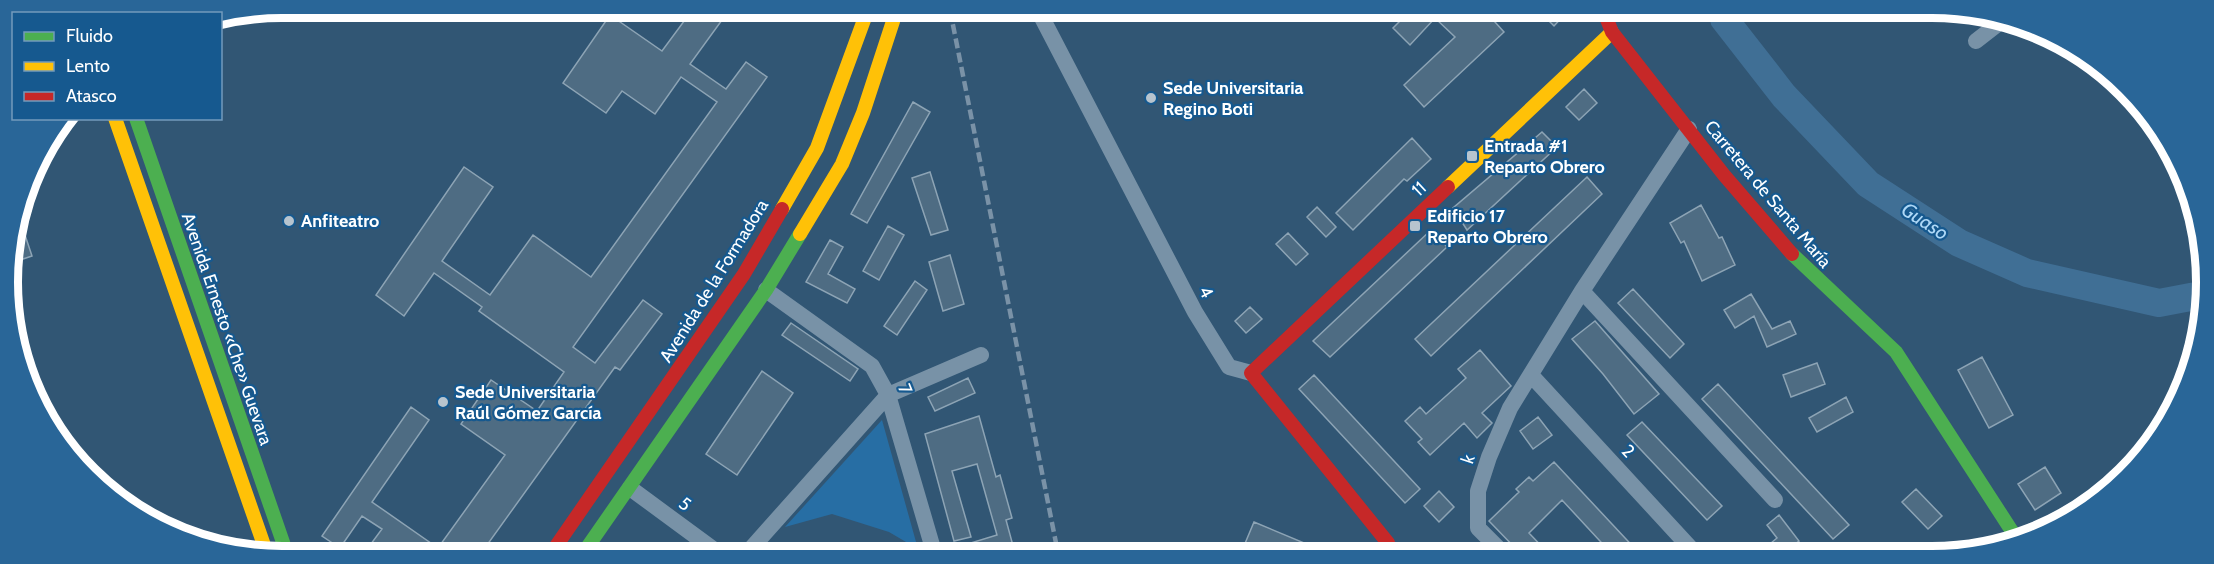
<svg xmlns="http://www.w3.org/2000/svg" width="2214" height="564" viewBox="0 0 2214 564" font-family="Cabin,sans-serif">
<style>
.green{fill:#276ea4}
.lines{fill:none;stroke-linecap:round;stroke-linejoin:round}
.river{stroke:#406f95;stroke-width:28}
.building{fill:#4e6c83;stroke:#8da4b5;stroke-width:1.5}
.street{stroke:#7892a7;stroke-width:16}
.fast{stroke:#4caf50;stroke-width:14}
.slow{stroke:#ffc107;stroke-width:14}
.jam{stroke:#c62828;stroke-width:14}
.rail{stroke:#7a92a7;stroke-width:4.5;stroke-dasharray:10 4.5;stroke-linecap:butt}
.poi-dot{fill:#b7c4ce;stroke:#16598f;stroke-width:2}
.labels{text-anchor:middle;stroke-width:4.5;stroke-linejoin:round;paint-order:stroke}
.poi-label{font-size:18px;font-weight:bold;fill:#fff;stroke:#16598f;text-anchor:start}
.street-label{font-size:18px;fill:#fff;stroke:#16598f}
.water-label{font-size:20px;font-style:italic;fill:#aed8f7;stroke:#16598f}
.rim{fill:none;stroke:#fff;stroke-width:8}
</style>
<rect width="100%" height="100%" fill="#315674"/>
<path class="green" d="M882 420 918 549 889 532 832 514 785 527Z"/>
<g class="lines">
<path class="river" d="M1723 12 1724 19 1784 96 1868 184 1959 243 2027 273 2159 303 2201 295"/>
</g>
<path class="building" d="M693 9H730L690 64 726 89 746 62 767 77 573 347 595 363 643 300 662 314 620 370 615 367 482 552H416L404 544 398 552H365L382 529 362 516 340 548 322 536 411 407 429 420 372 502 438 548 505 455 461 424 491 380 537 411 564 372 479 311 482 307 434 273 404 316 376 295 464 167 493 187 442 261 490 295 533 235 591 277 717 102 681 77 655 114 622 91 606 113 563 83 610 15 662 51Z
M1410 11H1485L1504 32 1424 107 1404 85 1455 37 1435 18 1410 45 1393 28Z
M1539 11H1568L1554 26Z
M1584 89 1597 103 1579 120 1566 107Z
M913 102 930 112 867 223 851 214Z
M1542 132 1557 147 1467 230 1453 208Z
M1412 138 1431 159 1407 181 1404 179 1353 230 1336 213Z
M930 172 948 230 931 235 912 178Z
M1587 177 1602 194 1431 356 1415 339Z
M1701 205 1719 238 1722 237 1735 265 1702 281 1684 241 1681 243 1670 223Z
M1317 207 1336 227 1326 237 1307 217Z
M20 220 32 256 8 264Z
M888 226 904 235 879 280 863 271Z
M1431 230 1447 247 1330 357 1313 341Z
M1288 233 1308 254 1296 265 1276 244Z
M830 240 843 247 828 274 855 289 847 303 806 282Z
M950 255 964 304 943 311 929 262Z
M915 281 927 290 897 335 884 326Z
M1633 289 1684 344 1670 358 1618 303Z
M1751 294 1772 329 1790 321 1796 334 1767 347 1754 316 1735 328 1724 310Z
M1250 307 1262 319 1246 333 1235 321Z
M1595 321 1659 394 1634 414 1603 374 1572 339Z
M791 323 858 369 850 381 782 335Z
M1480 350 1511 386 1482 413 1492 423 1477 438 1464 423 1430 455 1418 442 1422 439 1405 421 1420 407 1426 414 1466 378 1458 369Z
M1982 357 2013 415 1989 428 1958 370Z
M1817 363 1825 384 1791 397 1783 375Z
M762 371 793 393 737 475 706 454Z
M1314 375 1420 489 1405 503 1299 389Z
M968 378 975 393 935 411 928 397Z
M1718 384 1849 525 1833 539 1702 399Z
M1846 397 1853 412 1817 432 1809 418Z
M979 416 996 477 1000 475 1012 518 1006 520 1015 553 951 552V549L997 535 977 464 952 471 971 537 954 541 925 434Z
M1538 417 1552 435 1533 449 1520 431Z
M1642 422 1722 506 1707 520 1627 435Z
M1554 462 1640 554H1612L1562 500 1529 533 1548 553H1520L1489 521 1519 492 1516 489 1529 477 1533 481Z
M2045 467 2061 493 2035 510 2018 484Z
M1916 489 1942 516 1928 529 1902 502Z
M1439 491 1454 507 1439 522 1424 506Z
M1779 515 1799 541 1782 554H1758L1777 538 1767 525Z
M1254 522 1328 553H1273L1258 546 1255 553H1241Z"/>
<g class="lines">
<path class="street" d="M1038 10 1195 312 1229 367 1251 373
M1976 41 2003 20
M766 290 872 366 888 395 934 552
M1582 291 1775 500
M1531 375 1696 554
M630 488 717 552
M748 552 888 395 981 355
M1503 553 1478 528V491L1489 457 1510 408 1582 291 1689 129"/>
<path class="fast" d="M136 118 286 551
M1792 254 1896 352 2017 539
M584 552 766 290 800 234"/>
<path class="slow" d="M115 118 266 551
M1448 187 1612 32
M782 209 817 148 868 9
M800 234 842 164 863 113 897 9"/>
<path class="jam" d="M1604 12 1612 32 1724 175 1792 254
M552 552 744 274 782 209
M1392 553 1388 543 1251 373 1448 187"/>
<path class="rail" d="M950 10 1058 553"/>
</g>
<g class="poi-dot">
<circle cx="1151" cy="98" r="6"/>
<rect x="1466" y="150" width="12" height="12" rx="3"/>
<circle cx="289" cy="221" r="6"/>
<rect x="1409" y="220" width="12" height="12" rx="3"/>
<circle cx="443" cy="402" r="6"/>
</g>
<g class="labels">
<g class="poi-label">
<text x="1163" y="94">Sede Universitaria<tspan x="1163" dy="21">Regino Boti</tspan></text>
<text x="1484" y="152">Entrada #1<tspan x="1484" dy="21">Reparto Obrero</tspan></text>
<text x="1427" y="222">Edificio 17<tspan x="1427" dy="21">Reparto Obrero</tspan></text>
<text x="301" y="227">Anfiteatro</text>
<text x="455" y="398">Sede Universitaria<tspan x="455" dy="21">Raúl Gómez García</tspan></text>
</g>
<g class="street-label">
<text transform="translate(1419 189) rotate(-43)" y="6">11</text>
<text transform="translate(1768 194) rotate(50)" y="6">Carretera de Santa María</text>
<text transform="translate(714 281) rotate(-58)" y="6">Avenida de la Formadora</text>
<text transform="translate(1206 292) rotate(62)" y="6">4</text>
<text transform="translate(227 329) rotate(71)" y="6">Avenida Ernesto «Che» Guevara</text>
<text transform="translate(905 389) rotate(68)" y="6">7</text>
<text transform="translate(1628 451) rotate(47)" y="6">2</text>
<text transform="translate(1468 459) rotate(-72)" y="6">k</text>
<text transform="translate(685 504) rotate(36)" y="6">5</text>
</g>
<g class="water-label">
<text transform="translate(1925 221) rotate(33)" y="7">Guaso</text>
</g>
</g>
<path d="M0 0H2214V564H0ZM282 18H1932A264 264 0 0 1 2196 282V282A264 264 0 0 1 1932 546H282A264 264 0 0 1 18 282V282A264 264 0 0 1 282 18Z" fill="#296698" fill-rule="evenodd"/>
<path class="rim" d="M282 18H1932A264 264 0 0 1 2196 282V282A264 264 0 0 1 1932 546H282A264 264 0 0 1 18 282V282A264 264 0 0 1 282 18Z"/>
<rect x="12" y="12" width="210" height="108" fill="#16598f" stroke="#739bbc" stroke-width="1.5"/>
<rect x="24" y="32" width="30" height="9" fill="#4caf50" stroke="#739bbc" stroke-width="1.5"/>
<text x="66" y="42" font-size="18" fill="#ffffff">Fluido</text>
<rect x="24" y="62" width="30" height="9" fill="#ffc107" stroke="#739bbc" stroke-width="1.5"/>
<text x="66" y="72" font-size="18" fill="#ffffff">Lento</text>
<rect x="24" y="92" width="30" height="9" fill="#c62828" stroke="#739bbc" stroke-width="1.5"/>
<text x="66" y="102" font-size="18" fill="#ffffff">Atasco</text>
</svg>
